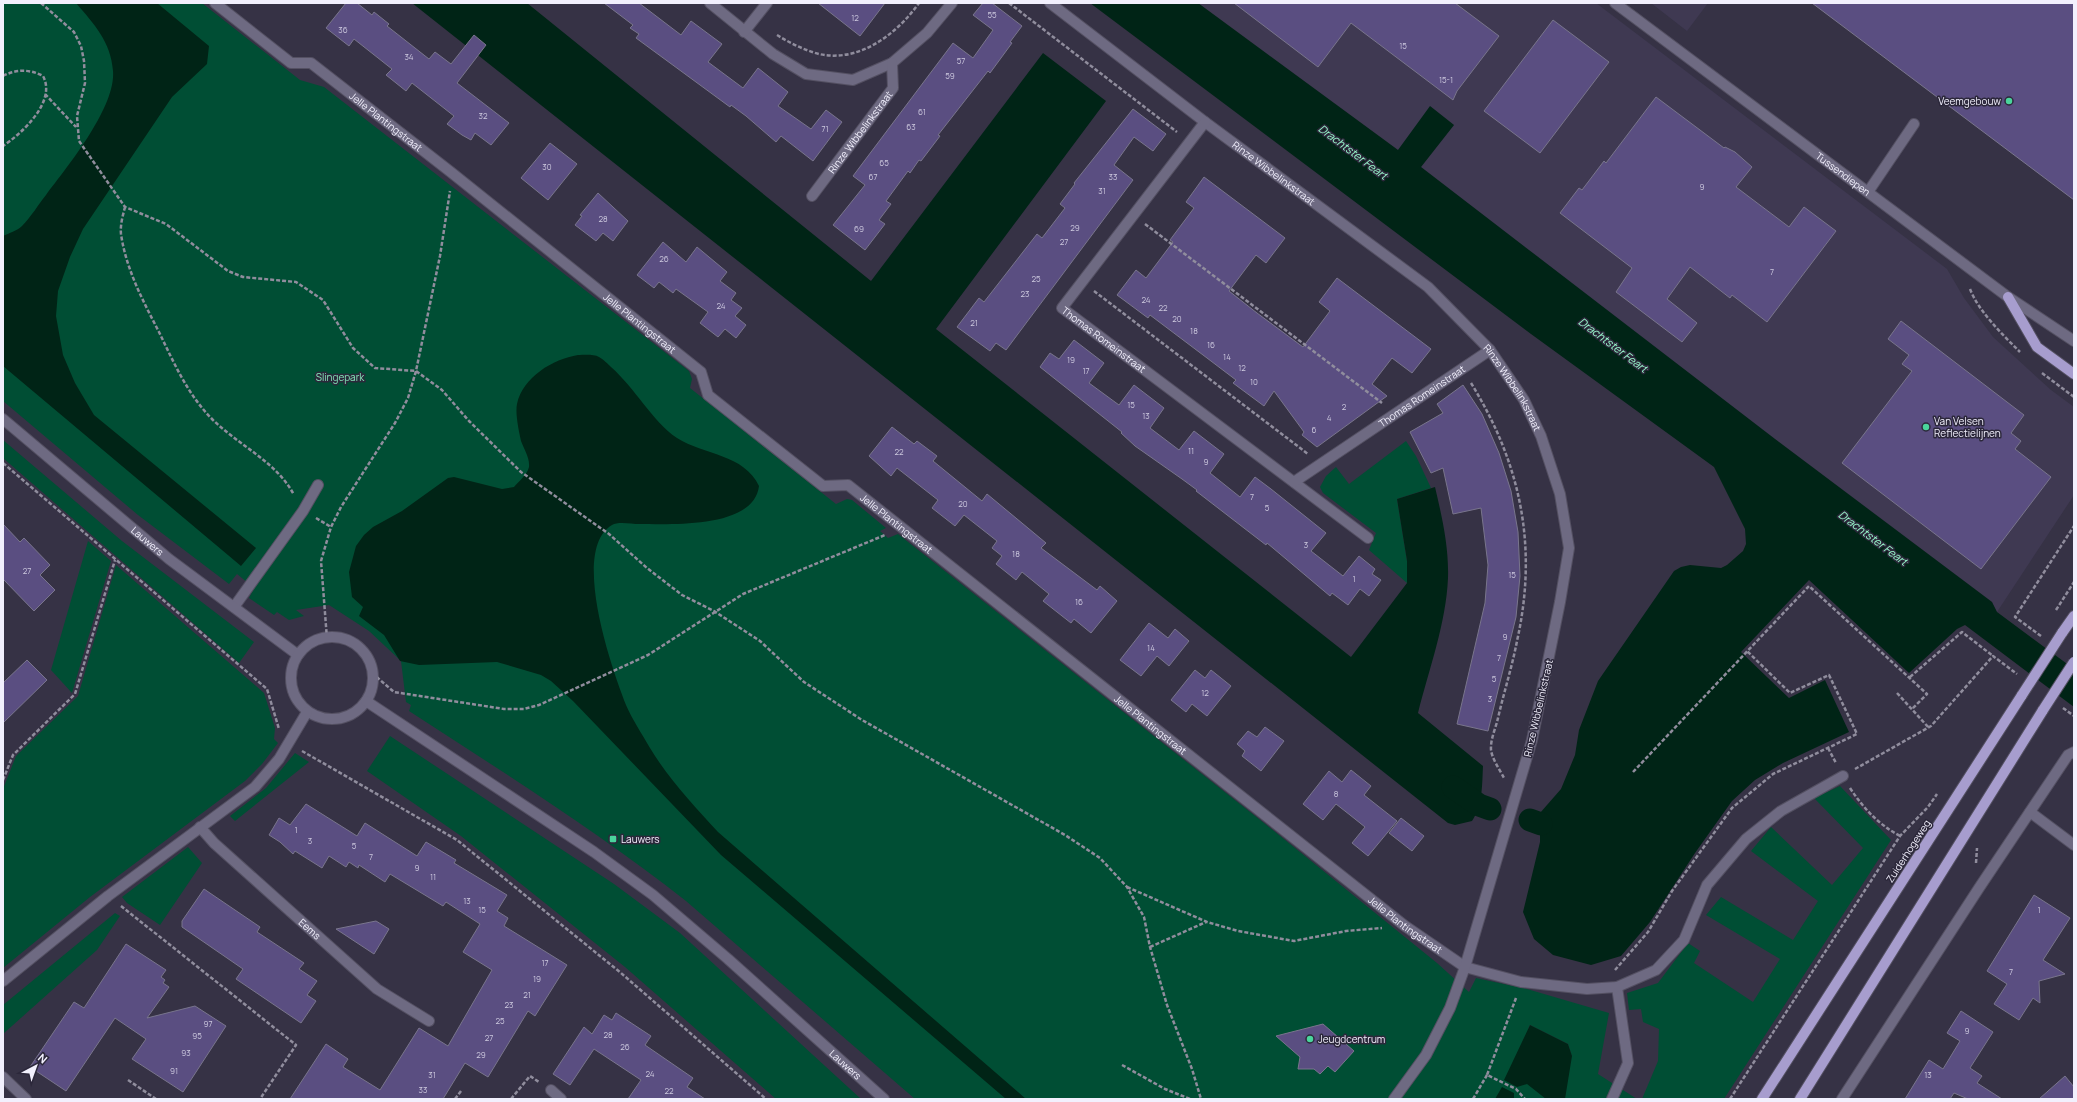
<svg xmlns="http://www.w3.org/2000/svg" width="2077" height="1102" viewBox="0 0 2077 1102" font-family="Manrope,sans-serif">
<style>
.built{fill:#3f3952}
.green{fill:#004e34;fill-rule:evenodd}
.water{fill:#002416}
.lines{fill:none;stroke-linecap:round;stroke-linejoin:round}
.canal{stroke:#002416;stroke-width:23}
.building{fill:#5a4e81;stroke:#79758c}
.service-casing{stroke:#545062;stroke-width:12}
.minor-casing{stroke:#545062;stroke-width:12}
.tertiary-casing{stroke:#545062;stroke-width:12}
.primary-casing{stroke:#545062;stroke-width:12}
.path{stroke:#908d9d;stroke-width:2.5;stroke-dasharray:4 2;stroke-linecap:butt}
.service{stroke:#6e6a82;stroke-width:10}
.minor{stroke:#6e6a82;stroke-width:10}
.tertiary{stroke:#6e6a82;stroke-width:10}
.primary{stroke:#a79dce;stroke-width:10}
.primary-bridge-casing{stroke:#545062;stroke-width:12;stroke-linecap:butt}
.primary-bridge{stroke:#a79dce;stroke-width:10}
.poi-dot{fill:#4ad49c;stroke:#2c283b;stroke-width:1.5}
.labels{text-anchor:middle;stroke-width:3;stroke-linejoin:round;paint-order:stroke}
.number-label{font-size:8px;fill:#ccc8de}
.poi-label{font-size:10px;fill:#f2f0fd;stroke:#2c283b;text-anchor:start}
.street-label{font-size:10px;fill:#f2f0fd;stroke:#2c283b}
.park-label{font-size:10px;fill:#84e6b9;stroke:#2c283b}
.water-label{font-size:11px;font-style:italic;fill:#97f9cb;stroke:#2c283b}
</style>
<rect width="100%" height="100%" fill="#363245"/>
<path class="built" d="M1198 3H1596L1947 269 1964 298 1993 337 2051 390 2074 407V495L1997 612 1992 602 1775 439 1421 167 1454 125 1431 107 1398 150Z
M1651 3H1708L1687 31Z"/>
<path class="green" d="M3 3H202L300 80 324 87 689 371 692 379 690 388 836 504 847 499 852 500 886 528 880 531 888 538 898 534 1264 823 1437 963 1469 992 1476 978 1527 989 1609 1013 1598 1074 1637 1099H915L686 901C598 832 503 772 409 711L411 705 406 702 401 661 369 631 329 605 296 610 304 616 289 620 277 612 274 615 249 598 254 588 237 574 229 584 138 515 3 401ZM1530 1025 1568 1044 1572 1057 1528 1029Z
M3 440 122 541 254 642 239 663 3 458Z
M1406 441 1416 456 1431 488 1397 499 1407 561V583L1369 550 1376 533 1323 493 1320 487 1326 476 1336 467 1349 484Z
M88 541 111 561 72 693 51 670Z
M116 565 264 693 275 728 274 739 278 743 262 764 245 781 90 897 3 968V789L16 756 78 696Z
M390 736 614 884 680 933 861 1099H776L625 967 461 836 367 771Z
M295 753 309 762 235 821 230 816 266 788Z
M1840 786 1891 840 1724 1099H1642L1658 1061 1659 1029 1643 1022 1641 1009 1629 1010 1627 993 1658 983 1688 943 1700 951 1694 963 1753 1002 1780 959 1706 915 1721 897 1793 940 1818 901 1751 851 1771 827 1832 885 1863 848 1814 798Z
M188 847 202 863 160 925 127 903 122 897Z
M115 913 120 916 97 950 3 1034V1005Z"/>
<path class="water" d="M76 3H157L209 46 207 64 172 97 83 229 70 257 58 291 56 316 63 355 75 383 94 415 256 548 241 566 3 366V236C9 233 17 231 22 226 31 217 38 205 46 195 68 166 116 107 113 71 111 42 94 24 76 3Z
M412 3H527L871 281 1043 53 1106 101 936 329 1351 657 1407 583V561L1397 499 1435 487C1442 517 1449 547 1448 578 1446 624 1429 669 1418 713L1483 766C1482 784 1483 805 1472 821L1455 825 1448 823Z
M1090 3H1198L1398 150 1430 106 1454 125 1421 167 1775 439 1992 602 1997 612 2074 669V707L1965 625 1957 629 1909 673 1809 580 1741 652 1789 698 1825 680 1849 732 1783 763 1755 780 1732 801 1695 853 1650 922 1621 956 1591 965 1553 955 1534 939 1523 912 1540 842V813L1561 789 1575 755 1579 730 1598 681 1674 571 1681 567 1690 565 1721 568 1727 565 1743 551 1746 544 1745 529 1714 467 1531 334Z
M578 355C584 355 594 354 599 357 603 359 608 364 611 367 635 388 652 421 677 438 704 455 744 454 759 486 754 529 670 524 639 524 632 524 618 521 612 525 570 550 612 669 626 705 632 719 642 734 650 748 668 778 694 806 718 832L1026 1099H1006L721 855 573 701 551 681 541 675 497 662 419 665 400 661 384 635 359 616 363 607 352 597 349 572 356 546 364 535 373 527 402 511 448 478 454 477 502 489 514 487C519 481 527 475 529 467 530 458 524 449 521 441 519 431 515 414 517 404 523 377 553 359 578 355Z
M1530 1025 1568 1044 1572 1056 1565 1099H1546L1527 1084 1517 1087 1504 1080Z
M1502 1087 1514 1093V1099H1495Z"/>
<g class="lines">
<path class="canal" d="M1453 787 1479 805 1490 809
M1530 820 1541 824"/>
</g>
<path class="building" d="M346 3H357L372 15 374 12 389 24 387 26 429 59 435 52 451 64 474 35 486 45 457 83 509 123 491 145 475 133 471 140 462 135 447 124 454 116 412 83 406 91 386 75 392 69 354 39 349 46 326 28Z
M604 3H639L681 35 691 21 722 44 708 62 743 88 758 68 788 92 778 106 811 129 826 110 842 122 813 161 781 136 776 142 746 116 731 105 730 107 636 38 639 34 630 28 633 25Z
M818 3H885L860 36Z
M983 3H992L1022 26 1010 42 1012 43 990 73 988 71 938 135 940 136 921 161 919 160 910 173 908 171 886 201 891 204 879 220 885 224 865 250 833 225 865 185 853 176 953 43 973 58 993 30 973 15Z
M1234 3H1455L1499 36 1457 91 1453 100 1351 23 1318 67Z
M1812 3H2074V200Z
M1553 20 1609 62 1540 153 1484 111Z
M1656 97 1724 148 1725 147 1735 152 1752 167 1736 187 1789 227 1804 207 1836 231 1767 322 1732 295 1730 298 1690 267 1667 299 1697 323 1682 342 1616 292 1632 268 1560 213 1579 188 1582 190 1604 161 1606 163Z
M1133 109 1166 134 1153 151 1134 137 1114 165 1133 180 1006 350 996 343 990 351 957 327 979 298 984 302 1037 234 1042 238 1065 208 1060 204 1075 184 1074 183Z
M550 143 577 164 548 200 521 178Z
M1204 177 1285 238 1266 263 1256 255 1229 291 1257 313 1303 347 1330 311 1319 302 1337 278 1431 349 1412 373 1392 358 1372 384 1387 396 1317 447 1302 435 1304 432 1274 391 1264 406 1233 383 1236 380 1207 358 1150 315 1148 318 1117 295 1136 270 1146 278 1173 242 1170 240 1194 208 1186 202Z
M598 193 628 221 613 241 603 233 596 241 575 225 582 216 580 215Z
M663 242 686 262 697 247 727 272 720 281 736 293 731 300 742 308 735 316 746 325 736 338 725 329 718 337 700 323 708 312 676 289 673 293 659 282 654 288 637 275Z
M1901 321 2024 415 2011 433 2021 441 2015 449 2051 477 1981 569 1842 463 1912 371 1902 364 1909 355 1888 339Z
M1074 340 1104 363 1089 383 1119 405 1134 385 1164 408 1150 428 1179 450 1194 431 1224 454 1210 473 1240 497 1255 477 1271 489 1326 533 1311 551 1343 576 1359 556 1375 569 1372 574 1381 580 1369 596 1360 589 1348 605 1332 593 1330 596 1267 543 1266 545 1196 491 1197 490 1182 479 1135 446 1121 433 1122 432 1040 367 1050 353 1059 359Z
M1463 385 1482 414 1499 453 1511 491 1518 532 1520 576 1516 617 1488 731 1457 724 1485 603 1488 565 1481 508 1453 514 1443 468 1431 473 1410 432 1443 413 1437 404Z
M892 427 914 444 917 441 937 456 933 461 982 501 987 494 1046 543 1041 548 1097 590 1100 586 1117 601 1091 633 1074 619 1071 623 1043 601 1049 594 1022 572 1016 580 996 564 1002 556 992 548 997 541 964 515 955 526 932 508 938 500 897 468 891 476 869 456Z
M3 524 20 542 24 538 50 565 40 575 55 590 34 611 3 579Z
M1149 623 1168 638 1175 629 1189 641 1169 666 1157 656 1141 676 1120 660Z
M27 660 47 680 3 723V683Z
M1195 670 1205 678 1211 670 1231 686 1207 716 1192 704 1186 712 1171 700Z
M1265 727 1284 741 1261 771 1242 756 1245 751 1237 744 1248 731 1257 737Z
M1351 770 1371 786 1364 795 1397 821 1368 856 1352 843 1365 827 1350 815 1336 804 1323 820 1303 804 1329 771 1342 782Z
M306 804 357 836 365 823 417 856 426 842 456 860 454 863 507 895 497 911 508 918 504 926 567 965 535 1016 528 1011 488 1077 465 1063 443 1099H290L326 1044 348 1059 343 1067 380 1090 419 1028 448 1046 492 970 463 952 480 924 446 902 443 906 390 874 385 882 359 865 358 868 349 862 346 867 329 856 322 868 295 851 293 854 280 842 269 835 279 818 290 825Z
M1401 818 1424 836 1412 851 1389 833Z
M204 889 260 927 257 932 304 963 299 969 317 981 307 995 316 1001 301 1023 236 979 243 969 182 927V921Z
M2034 895 2070 918 2043 960 2065 974 2039 981 2040 1003 2033 998 2019 1020 1994 1004 2007 984 1987 971Z
M376 921 389 929 374 954 336 929Z
M126 944 166 970 161 977 165 980 163 983 169 987 147 1018 195 1006 226 1026 183 1092 132 1059 146 1039 115 1018 66 1091 30 1067 74 1002 84 1008Z
M1961 1011 1993 1032 1970 1068 1982 1076 1977 1083 2002 1099H1968L1954 1093 1950 1099H1905L1929 1060 1943 1069 1960 1041 1947 1033Z
M616 1013 651 1036 645 1045 693 1078 687 1087 705 1099H628L641 1080 594 1049 570 1085 553 1074 584 1027 592 1034 604 1015 612 1020Z
M1323 1024 1354 1051 1335 1072 1328 1066 1320 1074 1314 1069H1298L1300 1057 1276 1036Z
M2065 1076 2074 1087V1099H2039Z"/>
<g class="lines">
<g class="service-casing">
<path id="service" d="M1868 192 1914 124
M234 607 303 511 318 485
M2030 812 2074 845
M1612 1099 1628 1063 1617 987"/>
</g>
<g class="minor-casing">
<g id="minor">
<path id="s1" d="M215 3 291 63H311L452 173 701 372 708 395 823 486 848 485 1405 926 1465 967 1521 982 1587 989 1617 987 1656 970 1684 940 1707 885 1746 839 1781 811 1843 776"/>
<path d="M710 3 773 54 806 74 853 80 892 63 927 33 952 3"/>
<path id="s2" d="M1050 3 1205 122 1428 287 1490 350 1524 400 1541 436 1560 494 1569 548 1560 602 1532 740 1465 967 1450 1008 1426 1055 1394 1099"/>
<path id="s3" d="M1615 3 2008 297 2074 341"/>
<path d="M744 32 767 3"/>
<path id="s4" d="M1205 122 1062 308 1368 538"/>
<path id="s5" d="M812 196 893 88 892 63"/>
<path id="s6" d="M1294 482 1490 350"/>
<path id="s7" d="M200 827 214 843 377 989 429 1021"/>
<path d="M3 1077 26 1099"/>
<path d="M551 1090 561 1099"/>
<path d="M1842 1099 1979 888 2068 755 2074 752"/>
</g>
</g>
<g class="tertiary-casing">
<g id="tertiary">
<path id="s8" d="M3 419 169 559 298 655"/>
<circle cx="332" cy="678" r="41"/>
<path id="s9" d="M366 701 594 852 653 895 728 959 884 1099"/>
<path d="M3 981 108 896 255 787 279 759 307 712"/>
</g>
</g>
<g class="primary-casing">
<path id="primary" d="M2008 297 2037 347 2074 374
M2062 633 2074 616
M1762 1099 2022 695
M1800 1099 2043 710"/>
</g>
<path class="path" d="M41 3 74 32 81 46 84 61 85 83 77 116 79 141 125 207 166 224 228 271 243 277 296 282 323 300 353 348 375 368 416 371 442 390 469 421 521 472 609 534 647 568 682 595 714 611 760 641 804 682 862 720 1065 835 1100 858 1127 887 1144 917 1150 947 1167 1005 1192 1069 1201 1099
M1009 3 1177 132
M777 35C790 43 804 50 819 54 859 63 897 34 919 3
M3 76C16 69 30 69 43 76 57 102 21 134 3 146
M45 94 76 127
M125 207C123 215 120 225 121 234 126 269 143 301 159 332 174 363 188 395 212 419 238 445 277 462 294 495
M1145 224 1382 403
M1970 289C1979 312 2002 334 2020 352
M1094 291 1308 454
M2042 373 2074 397
M1471 383C1521 464 1538 547 1517 641 1512 667 1504 692 1498 718 1496 727 1491 738 1491 747 1490 756 1500 770 1504 778
M3 463 267 689 279 729
M316 518 331 527
M2056 610 2074 582
M2041 636 2015 617 2074 526
M327 639 321 561 331 527 341 507 395 423 408 398 416 371 440 256 450 191
M372 673 394 692 504 709H524L539 705 648 655 743 594 885 535
M1910 677 1962 632 1993 656
M1897 693 1929 728
M2063 708 2074 716
M1828 748 1836 763
M302 751 457 840 621 973 766 1099
M1855 769 1931 726 1993 656 2017 674
M1633 772 1809 586 1927 694 1912 709
M3 780 13 755 75 694 115 560
M1850 788C1864 809 1878 824 1900 836
M1976 863 1977 848
M1127 887 1207 922 1238 931 1294 941 1346 931 1382 928
M121 906 296 1045 260 1099
M1150 947 1206 922
M1615 970 1648 932 1672 891 1732 808 1773 774 1857 734 1829 675 1790 693 1747 651
M1516 998 1487 1075 1516 1089 1525 1099
M1122 1065 1165 1089 1190 1099
M128 1080 156 1099
M455 1099 461 1091
M511 1099 530 1076 539 1082
M1473 1099 1487 1075
M1730 1099 1900 836 1928 807 1937 794"/>
<use href="#service" class="service"/>
<use href="#minor" class="minor"/>
<use href="#tertiary" class="tertiary"/>
<use href="#primary" class="primary"/>
<g class="primary-bridge-casing">
<path id="primary-bridge" d="M2022 695 2062 633
M2043 710 2074 662"/>
</g>
<use href="#primary-bridge" class="primary-bridge"/>
</g>
<g class="poi-dot">
<circle cx="2009" cy="101" r="4"/>
<circle cx="1926" cy="427" r="4"/>
<rect x="609" y="835" width="8" height="8" rx="2"/>
<circle cx="1310" cy="1039" r="4"/>
</g>
<g class="labels">
<g class="number-label">
<text x="992" y="18">55</text>
<text x="855" y="21">12</text>
<text x="343" y="33">36</text>
<text x="1403" y="49">15</text>
<text x="409" y="60">34</text>
<text x="961" y="64">57</text>
<text x="950" y="79">59</text>
<text x="1446" y="83">15-1</text>
<text x="922" y="115">61</text>
<text x="483" y="119">32</text>
<text x="911" y="130">63</text>
<text x="825" y="132">71</text>
<text x="884" y="166">65</text>
<text x="547" y="170">30</text>
<text x="873" y="180">67</text>
<text x="1113" y="180">33</text>
<text x="1702" y="190">9</text>
<text x="1102" y="194">31</text>
<text x="603" y="222">28</text>
<text x="1075" y="231">29</text>
<text x="859" y="232">69</text>
<text x="1064" y="245">27</text>
<text x="664" y="262">26</text>
<text x="1772" y="275">7</text>
<text x="1036" y="282">25</text>
<text x="1025" y="297">23</text>
<text x="1146" y="303">24</text>
<text x="721" y="309">24</text>
<text x="1163" y="311">22</text>
<text x="1177" y="322">20</text>
<text x="974" y="326">21</text>
<text x="1194" y="334">18</text>
<text x="1211" y="348">16</text>
<text x="1227" y="360">14</text>
<text x="1071" y="363">19</text>
<text x="1242" y="371">12</text>
<text x="1086" y="374">17</text>
<text x="1254" y="385">10</text>
<text x="1131" y="408">15</text>
<text x="1344" y="410">2</text>
<text x="1146" y="419">13</text>
<text x="1329" y="421">4</text>
<text x="1314" y="433">6</text>
<text x="1191" y="454">11</text>
<text x="899" y="455">22</text>
<text x="1206" y="465">9</text>
<text x="1252" y="500">7</text>
<text x="963" y="507">20</text>
<text x="1267" y="511">5</text>
<text x="1306" y="548">3</text>
<text x="1016" y="557">18</text>
<text x="27" y="574">27</text>
<text x="1512" y="578">15</text>
<text x="1354" y="582">1</text>
<text x="1079" y="605">16</text>
<text x="1505" y="640">9</text>
<text x="1151" y="651">14</text>
<text x="1499" y="661">7</text>
<text x="1494" y="682">5</text>
<text x="1205" y="696">12</text>
<text x="1490" y="702">3</text>
<text x="1336" y="797">8</text>
<text x="296" y="833">1</text>
<text x="310" y="844">3</text>
<text x="354" y="849">5</text>
<text x="371" y="860">7</text>
<text x="417" y="871">9</text>
<text x="433" y="880">11</text>
<text x="467" y="904">13</text>
<text x="482" y="913">15</text>
<text x="2039" y="913">1</text>
<text x="545" y="966">17</text>
<text x="2011" y="975">7</text>
<text x="537" y="982">19</text>
<text x="527" y="998">21</text>
<text x="509" y="1008">23</text>
<text x="500" y="1024">25</text>
<text x="208" y="1027">97</text>
<text x="1967" y="1034">9</text>
<text x="608" y="1038">28</text>
<text x="197" y="1039">95</text>
<text x="489" y="1041">27</text>
<text x="625" y="1050">26</text>
<text x="186" y="1056">93</text>
<text x="481" y="1058">29</text>
<text x="174" y="1074">91</text>
<text x="650" y="1077">24</text>
<text x="432" y="1078">31</text>
<text x="1928" y="1078">13</text>
<text x="423" y="1093">33</text>
<text x="669" y="1094">22</text>
</g>
<g class="poi-label">
<text x="2001" y="105" text-anchor="end">Veemgebouw</text>
<text x="1934" y="425">Van Velsen<tspan x="1934" dy="12">Reflectielijnen</tspan></text>
<text x="621" y="843">Lauwers</text>
<text x="1318" y="1043">Jeugdcentrum</text>
</g>
<g class="street-label">
<text dy="4" stroke="none"><textPath href="#s1" startOffset="212">Jelle Plantingstraat</textPath></text>
<text dy="4" stroke="none"><textPath href="#s5" startOffset="80">Rinze Wibbelinkstraat</textPath></text>
<text dy="4" stroke="none"><textPath href="#s2" startOffset="281">Rinze Wibbelinkstraat</textPath></text>
<text dy="4" stroke="none"><textPath href="#s3" startOffset="285">Tussendiepen</textPath></text>
<text dy="4" stroke="none"><textPath href="#s1" startOffset="536">Jelle Plantingstraat</textPath></text>
<text dy="4" stroke="none"><textPath href="#s4" startOffset="287">Thomas Romeinstraat</textPath></text>
<text dy="4" stroke="none"><textPath href="#s2" startOffset="605">Rinze Wibbelinkstraat</textPath></text>
<text dy="4" stroke="none"><textPath href="#s6" startOffset="154">Thomas Romeinstraat</textPath></text>
<text dy="4" stroke="none"><textPath href="#s1" startOffset="872">Jelle Plantingstraat</textPath></text>
<text dy="4" stroke="none"><textPath href="#s8" startOffset="189">Lauwers</textPath></text>
<text transform="translate(1538 708) rotate(-77)" y="4">Rinze Wibbelinkstraat</text>
<text dy="4" stroke="none"><textPath href="#s1" startOffset="1196">Jelle Plantingstraat</textPath></text>
<text transform="translate(1908 851) rotate(-57)" y="4">Zuiderhogeweg</text>
<text dy="4" stroke="none"><textPath href="#s1" startOffset="1520">Jelle Plantingstraat</textPath></text>
<text dy="4" stroke="none"><textPath href="#s7" startOffset="150">Eems</textPath></text>
<text dy="4" stroke="none"><textPath href="#s9" startOffset="603">Lauwers</textPath></text>
</g>
<g class="park-label">
<text x="340" y="381">Slingepark</text>
</g>
<g class="water-label">
<text transform="translate(1353 152) rotate(37)" y="4">Drachtster Feart</text>
<text transform="translate(1613 345) rotate(37)" y="4">Drachtster Feart</text>
<text transform="translate(1873 538) rotate(37)" y="4">Drachtster Feart</text>
</g>
</g>
<rect width="2077" height="1102" fill="none" stroke="#f2f0fd" stroke-width="8"/>
<g transform="translate(36 1066) rotate(41)" stroke="#2c283b" stroke-width="3" paint-order="stroke">
<path d="M0-3L7 15L0 10L-7 15Z" fill="#f2f0fd"/>
<text y="-6" font-size="11" font-weight="bold" text-anchor="middle" fill="#f2f0fd">N</text>
</g>
</svg>
